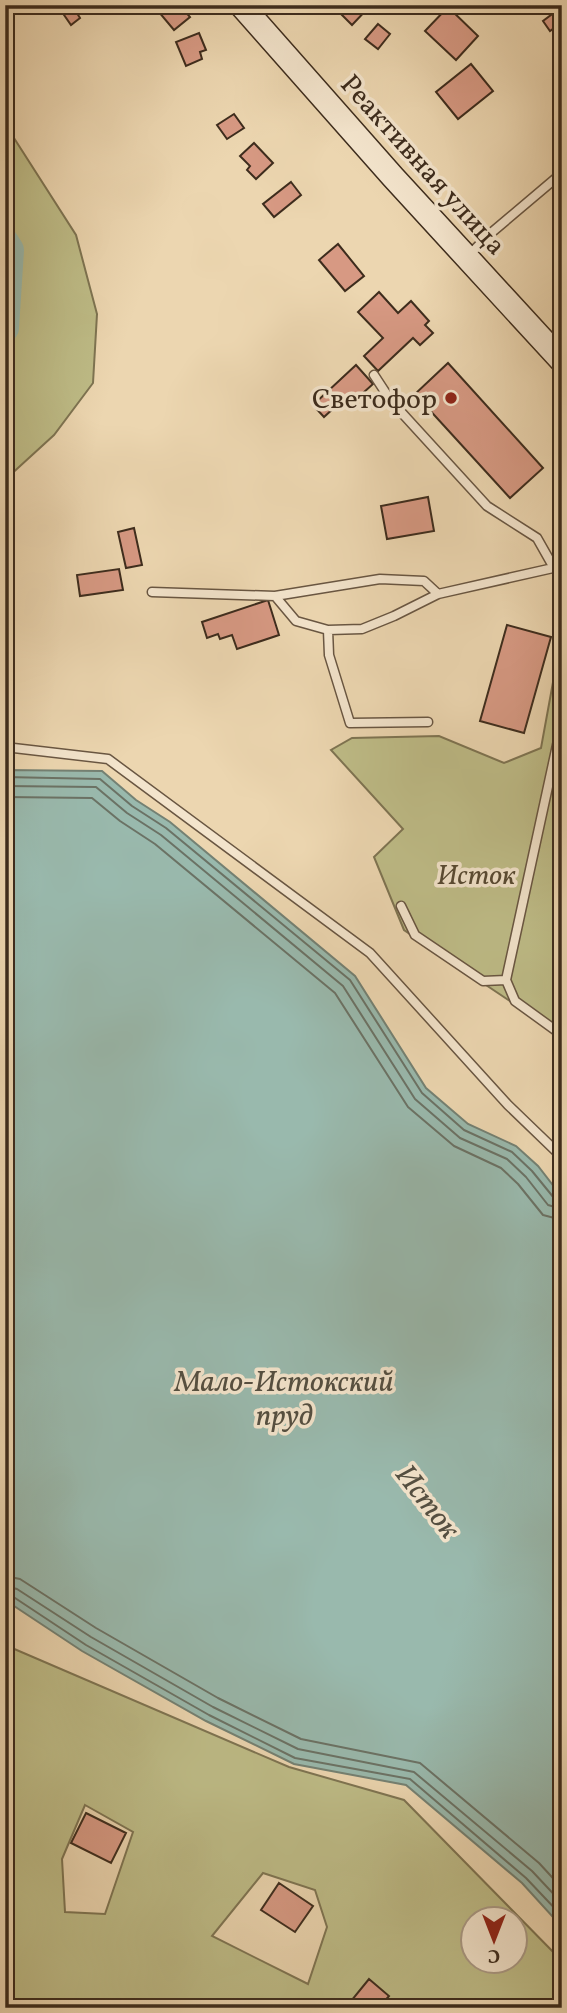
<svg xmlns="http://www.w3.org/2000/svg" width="567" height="2013" viewBox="0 0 567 2013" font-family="Vollkorn,serif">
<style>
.green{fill:#bebc87;stroke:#7e7452;stroke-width:2;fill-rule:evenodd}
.water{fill:#99b9ad;stroke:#748173;stroke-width:2}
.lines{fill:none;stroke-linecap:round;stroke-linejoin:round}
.shore{stroke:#6b7265;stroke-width:2}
.river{stroke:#99b9ad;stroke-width:28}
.building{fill:#d79983;stroke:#3d2c1d;stroke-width:2}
.lane-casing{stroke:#695642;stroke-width:11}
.secondary-casing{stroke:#3d2c1d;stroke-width:26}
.lane{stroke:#f3e4cc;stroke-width:8}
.secondary{stroke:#f3e4cc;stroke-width:23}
.poi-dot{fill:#8f2418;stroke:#f3e4cc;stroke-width:2.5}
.labels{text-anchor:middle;stroke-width:7;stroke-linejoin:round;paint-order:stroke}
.street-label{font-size:28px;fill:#3d2c1d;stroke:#f3e4cc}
.poi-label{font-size:28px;fill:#3d2c1d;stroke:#f3e4cc;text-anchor:end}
.park-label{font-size:28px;font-style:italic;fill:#574932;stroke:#f3e4cc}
.water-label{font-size:30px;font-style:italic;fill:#544f41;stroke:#f3e4cc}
</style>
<rect width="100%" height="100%" fill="#ecd6b0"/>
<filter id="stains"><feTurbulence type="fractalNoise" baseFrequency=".00286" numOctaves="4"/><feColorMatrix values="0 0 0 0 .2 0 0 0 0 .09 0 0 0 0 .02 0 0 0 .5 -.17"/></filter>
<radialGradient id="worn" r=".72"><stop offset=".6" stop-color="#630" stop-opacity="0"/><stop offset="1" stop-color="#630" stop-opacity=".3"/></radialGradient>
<path class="green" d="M5 124 76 235 97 314 93 383 54 435 7 478Z
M562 633V1036L404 930 374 857 403 829 331 750 352 738 439 736 504 763 541 748Z
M5 1645 289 1767 404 1800 562 1961V2008H5ZM85 1805 133 1832 105 1914 65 1912 62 1859ZM263 1873 315 1890 327 1927 308 1984 212 1936ZM472 1918H514V1960H472Z"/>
<path class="water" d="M5 770 102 771 136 800 170 822 355 976 426 1088 468 1124 516 1146 538 1166 562 1197V1927L522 1883 406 1785 294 1764 206 1721 82 1651 5 1600Z"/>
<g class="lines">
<path class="shore" d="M5 777 100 779 132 806 166 828 350 980 422 1093 464 1130 512 1152 532 1171 554 1198 562 1200
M5 786 96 787 127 813 161 835 343 986 415 1099 460 1138 507 1159 526 1177 548 1205 562 1209
M5 797 92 798 120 821 155 844 335 993 408 1107 454 1146 501 1168 518 1184 543 1215 562 1220
M5 1576 20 1579 96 1628 218 1698 301 1739 420 1763 539 1863 562 1888
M5 1586 17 1589 91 1637 213 1707 298 1749 414 1772 532 1871 562 1903
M5 1595 12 1596 86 1645 209 1715 295 1758 410 1779 526 1878 562 1916"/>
<path class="river" d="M5 242 10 250 5 328"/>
</g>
<path class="building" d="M72 5 80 18 71 25 62 12Z
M166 5H180L190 17 174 30 158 11Z
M340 5H371L352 25 336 9Z
M448 7 478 36 456 60 425 31Z
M559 9 562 13V22L550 31 543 21Z
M378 24 390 34 378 49 365 39Z
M199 33 206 50 200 52 202 59 186 66 176 42Z
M471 64 493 91 458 119 436 92Z
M234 114 244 128 227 139 217 125Z
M254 143 273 163 256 179 247 170 250 166 240 156Z
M291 182 301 195 274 217 263 204Z
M338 244 364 276 345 291 319 260Z
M379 292 398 313 411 301 429 321 425 325 433 333 420 345 413 338 378 371 364 356 383 338 358 312Z
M448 363 543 468 510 498 415 394Z
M356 365 373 384 353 402 347 396 324 417 313 405Z
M428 497 434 531 387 539 381 506Z
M134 528 142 565 126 568 118 532Z
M119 569 123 590 80 596 77 575Z
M268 600 279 635 237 649 232 635 220 639 218 634 207 638 202 622Z
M507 625 551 637 524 733 480 721Z
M86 1813 126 1833 111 1863 71 1843Z
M279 1883 313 1906 295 1932 261 1910Z
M369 1979 389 1996 379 2008H360L351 2001Z"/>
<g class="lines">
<g class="lane-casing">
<path id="lane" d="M469 255 491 233 562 173
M374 375 391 401 487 506 537 538 554 568
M152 592 275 596 296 621 328 630 362 629 394 616 438 594 562 566
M275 596 380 579 424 581 438 594
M328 630 329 655 350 723 428 722
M5 747 108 759 370 953 508 1105 562 1157
M401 906 415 935 483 981 506 980 515 1001 562 1035
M506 980 562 722"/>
</g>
<g class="secondary-casing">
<path id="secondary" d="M241 5 393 177 562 361"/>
</g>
<use href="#lane" class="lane"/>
<use href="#secondary" class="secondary"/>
</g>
<circle class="poi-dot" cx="451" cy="398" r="7"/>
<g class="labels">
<g class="street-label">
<text transform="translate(424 164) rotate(48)" y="10">Реактивная улица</text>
</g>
<g class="poi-label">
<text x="437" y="408">Светофор</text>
</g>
<g class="park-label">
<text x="476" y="884">Исток</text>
</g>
<g class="water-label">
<text x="284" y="1391">Мало-Истокский<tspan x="284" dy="34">пруд</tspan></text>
<text transform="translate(428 1501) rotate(52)" y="10">Исток</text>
</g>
</g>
<rect width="567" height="2013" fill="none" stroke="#ecd6b0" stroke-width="28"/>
<rect x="7" y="7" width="553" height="1999" fill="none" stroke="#3d2c1d" stroke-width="3.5"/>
<rect x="14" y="14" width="539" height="1985" fill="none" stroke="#3d2c1d" stroke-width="2"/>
<g transform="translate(494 1940) rotate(180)"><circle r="33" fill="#f3e4cc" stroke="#aa9a86" stroke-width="2"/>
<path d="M0-5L12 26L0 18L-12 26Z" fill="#8f2418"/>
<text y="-10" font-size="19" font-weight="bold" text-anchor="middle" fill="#3d2c1d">С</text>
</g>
<rect width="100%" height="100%" filter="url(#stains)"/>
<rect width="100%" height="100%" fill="url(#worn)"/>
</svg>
